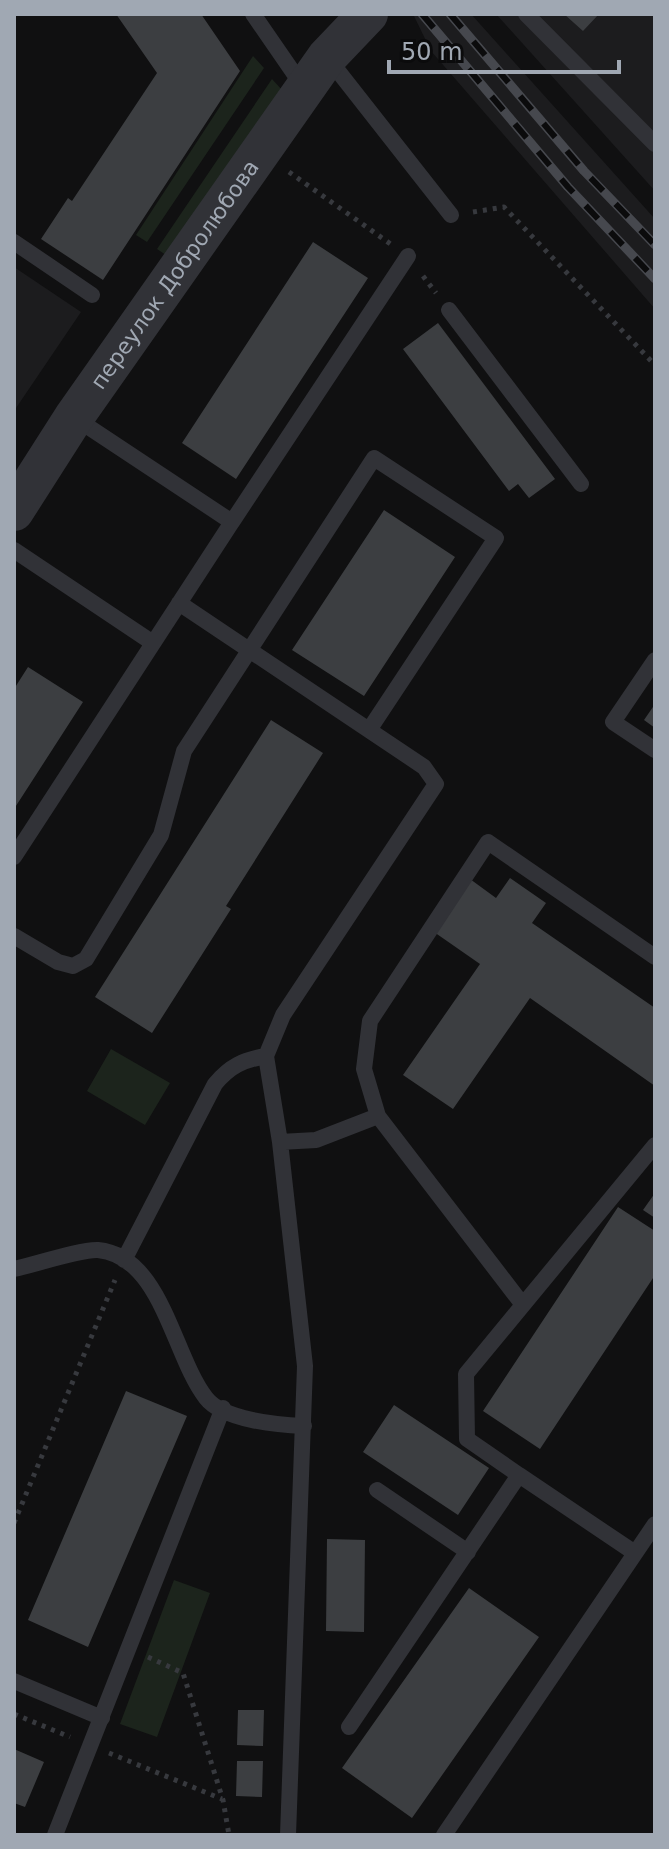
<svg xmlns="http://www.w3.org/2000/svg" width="669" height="1849" viewBox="0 0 669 1849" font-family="'DejaVu Sans',sans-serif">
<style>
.built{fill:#1c1c1e}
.green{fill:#1c241c}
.building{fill:#3c3e41}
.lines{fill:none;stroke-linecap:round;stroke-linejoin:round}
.path{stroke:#37393e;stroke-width:5;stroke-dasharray:4 6;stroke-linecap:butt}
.service{stroke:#313237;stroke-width:16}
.tertiary{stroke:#313237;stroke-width:40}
.rail-casing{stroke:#46484e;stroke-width:9}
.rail{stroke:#0b0b0c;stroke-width:6;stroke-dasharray:18;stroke-linecap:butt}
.labels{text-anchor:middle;stroke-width:6;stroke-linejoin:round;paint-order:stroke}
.street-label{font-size:22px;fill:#a0a8b3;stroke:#0b0b0c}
</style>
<rect width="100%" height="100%" fill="#101011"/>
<path class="built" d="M416 14H471L655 219V309L431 51 414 16Z
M496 14H655V191Z
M14 267 81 312 14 411Z"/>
<path class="green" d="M253 56 264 68 147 242 136 235Z
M272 79 283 91 169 257 157 249Z
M111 1049 170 1083 145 1125 87 1091Z
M174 1580 210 1593 157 1737 120 1724Z"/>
<path class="building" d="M116 14H201L240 71 103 280 41 239 68 198 72 201 157 73Z
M564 14H599L583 31Z
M313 242 368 278 236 479 182 443Z
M438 323 555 479 529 498 518 484 509 491 403 349Z
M384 510 455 557 364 696 292 650Z
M28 667 83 702 14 809V689Z
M655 704V728L644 720Z
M271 720 323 753 226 906 231 909 152 1033 95 997Z
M510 878 546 903 532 923 655 1008V1086L530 998 453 1109 403 1075 480 964 434 932 470 879 496 898Z
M655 1193V1218L643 1210Z
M618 1207 655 1231V1275L540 1449 483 1411Z
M126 1391 187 1416 88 1647 28 1620Z
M394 1405 489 1468 458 1515 363 1452Z
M327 1539 365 1540 364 1632 326 1631Z
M469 1588 539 1637 412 1818 342 1768Z
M238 1710H264L263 1746 237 1745Z
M14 1749 44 1762 25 1807 14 1803Z
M237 1761H263L262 1797 236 1796Z"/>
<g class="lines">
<path class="path" d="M289 172 392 245
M473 212 504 207 655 365
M423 276 436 293
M14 1523 115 1280
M148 1657 183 1673 223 1800 229 1835
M14 1714 70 1737
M109 1753 222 1799"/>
<path class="service" d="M253 14 304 88
M526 14 655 144
M327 57 451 215
M14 242 92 295
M449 310 581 484
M75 418 232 522 408 256
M14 550 153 643
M179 603 424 767 436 784 283 1015 266 1056 280 1142 305 1366 288 1835
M655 660 613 722 655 750
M14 857 232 522
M14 936 58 962 73 966 86 959 161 835 184 751 374 458 496 538 369 730
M280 1142 316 1140 378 1116
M124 1260 215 1084C230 1066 243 1060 266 1056
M14 1269C33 1265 81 1249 98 1250 162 1256 173 1356 206 1398 223 1420 278 1425 304 1426
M523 1305 378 1116 364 1069 370 1021 488 842 655 957
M519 1475 467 1439 466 1374 655 1145
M377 1490 468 1552
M14 1681 102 1718
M349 1727 519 1475 635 1553
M55 1835 223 1408
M444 1835 655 1524"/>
<path class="tertiary" id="s1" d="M14 511 74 417 327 57 368 14"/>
<g class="rail-casing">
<path id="rail" d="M422 14 568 187 655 279
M450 14 584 171 655 245"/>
</g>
<use href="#rail" class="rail"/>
</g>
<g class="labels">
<g class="street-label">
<text dy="8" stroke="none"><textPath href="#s1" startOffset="286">переулок Добролюбова</textPath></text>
</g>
</g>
<rect width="669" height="1849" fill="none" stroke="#a0a8b3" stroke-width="32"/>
<path d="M389 60v12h230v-12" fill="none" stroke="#a0a8b3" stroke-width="4"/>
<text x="401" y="60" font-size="24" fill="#a0a8b3" stroke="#0b0b0c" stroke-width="6" paint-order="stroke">50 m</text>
</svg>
